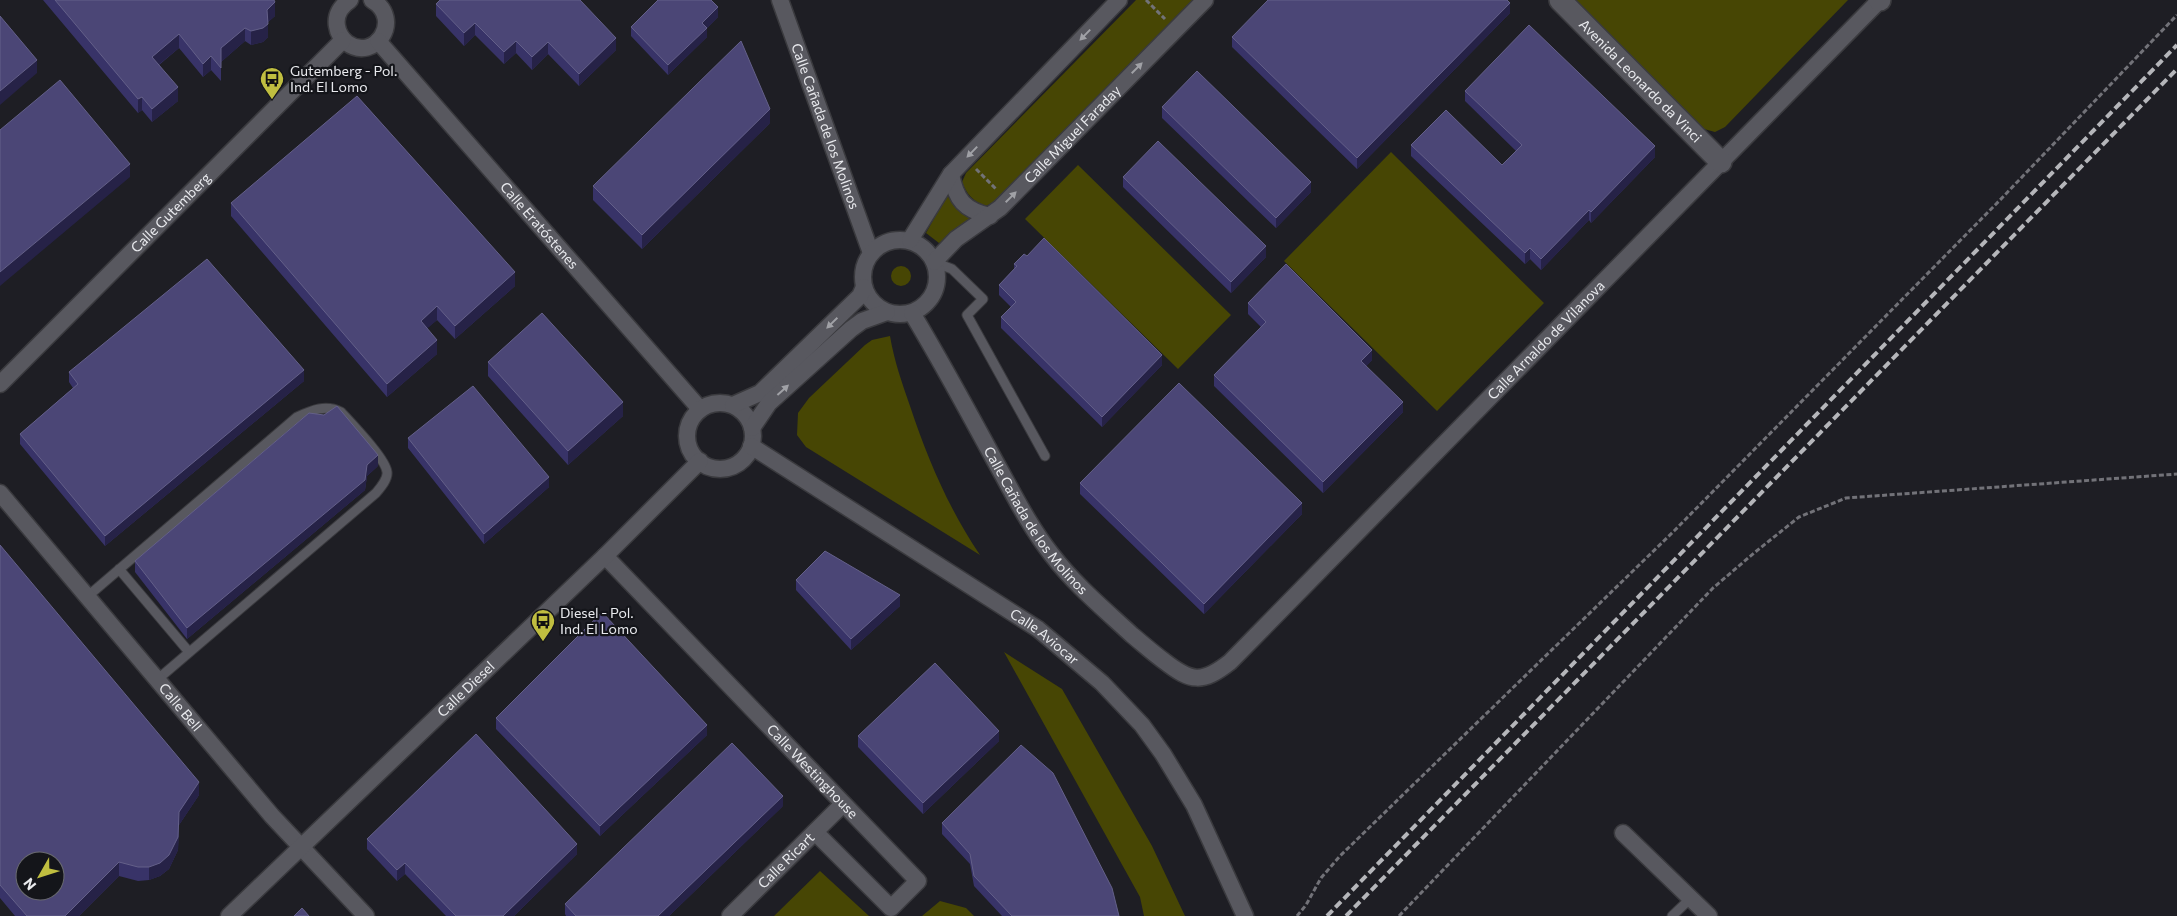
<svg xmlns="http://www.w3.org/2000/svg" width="2177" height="916" viewBox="0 0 2177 916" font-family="Commissioner,sans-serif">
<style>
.green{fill:#474604}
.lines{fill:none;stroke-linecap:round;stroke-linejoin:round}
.service-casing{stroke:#3a3a3e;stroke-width:11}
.minor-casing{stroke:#3a3a3e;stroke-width:19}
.tertiary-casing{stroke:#3a3a3e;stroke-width:24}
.path{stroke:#727278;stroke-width:3;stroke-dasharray:5 2.5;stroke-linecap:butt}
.service{stroke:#58585f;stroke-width:9}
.minor{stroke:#58585f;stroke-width:16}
.tertiary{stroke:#58585f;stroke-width:21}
.rail{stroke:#b5b6ba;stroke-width:4;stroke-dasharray:8 4;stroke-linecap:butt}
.wall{fill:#383368}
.shaded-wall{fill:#262247}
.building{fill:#4b4676;stroke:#646089;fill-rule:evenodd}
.oneway{fill:#a0a1a6}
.labels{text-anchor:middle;stroke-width:4.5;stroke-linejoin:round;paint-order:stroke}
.poi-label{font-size:14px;fill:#e9eaee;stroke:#14151a;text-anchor:start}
.street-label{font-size:14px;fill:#e9eaee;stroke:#14151a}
</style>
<rect width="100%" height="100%" fill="#1e1e24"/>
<path class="green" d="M1136 0H1194L998 200 986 206C973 201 967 195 962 182L966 173Z
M1575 0H1848L1725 127 1715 132 1704 129Z
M1391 152 1544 303 1437 411 1284 261Z
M1078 165 1231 315 1178 369 1025 219Z
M947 195C955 206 961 214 974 220L939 243 926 233Z
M891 276a10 10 0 1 1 20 0a10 10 0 1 1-20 0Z
M890 336C894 360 902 383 910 406 928 460 949 509 980 555L806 447 797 435 798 413 809 398 865 345 872 340Z
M1004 652 1062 689 1152 846 1185 916H1144L1140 897Z
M820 871 869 916H774Z
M940 901 966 908 974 916H922Z"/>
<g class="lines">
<g class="service-casing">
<path id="service" d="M934 262 952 269 983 299 967 315 1045 456
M119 569 189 652
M88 596 297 417C312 410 326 404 341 412 351 423 386 459 387 472 388 479 381 487 376 493L158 679
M1672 916 1691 898"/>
</g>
<g class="minor-casing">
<g id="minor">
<path d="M350 0C341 6 335 15 337 26 338 33 342 39 347 43 375 63 404 19 372 0"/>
<path id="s1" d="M780 0 871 253"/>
<path id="s2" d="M378 41 700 409"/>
<path d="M951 174C956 200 964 210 990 216"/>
<circle cx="900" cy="277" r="37"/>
<path d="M910 240 951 174 1119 0"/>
<path id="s3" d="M934 262 956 239 1000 208 1205 0"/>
<path id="s4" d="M912 313C941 361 968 411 995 461 1013 493 1029 526 1052 555 1075 585 1104 609 1132 635 1143 644 1153 653 1164 661 1191 682 1202 684 1230 662L1880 0"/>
<path id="s5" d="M0 384 343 40"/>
<circle cx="720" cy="436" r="33"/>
<path d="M733 405 760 393 860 296 864 287"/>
<path d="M752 428 769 403 851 329 862 321 887 312"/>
<path id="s6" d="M751 446 1038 629 1102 683 1142 725 1163 754 1194 805 1245 916"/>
<path id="s7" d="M0 493 272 816 366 916"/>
<path id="s8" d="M605 556 918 881 891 908 815 832"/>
<path d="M1623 833 1709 916"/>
<path id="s9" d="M229 916 605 556 700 461"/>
<path id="s10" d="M730 916 843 804"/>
</g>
</g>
<g class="tertiary-casing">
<g id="tertiary">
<path id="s11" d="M1560 0 1721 162"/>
<path d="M1879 0H1880"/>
</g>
</g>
<path class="path" d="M1146 0 1165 19
M976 169 996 189
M1297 916 1306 905 1321 878 1340 856 1674 531 2000 200 2177 15
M1399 916 1713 588 1754 553 1799 517 1846 498 2177 474"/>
<use href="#service" class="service"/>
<use href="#minor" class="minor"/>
<use href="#tertiary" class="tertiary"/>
<path class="rail" d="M1327 916 2177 45
M1346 916 2177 69"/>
</g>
<path class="wall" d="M43 0H274L275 16 267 23 268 37 263 42 251 45 245 41 221 62V81L211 70 203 77 179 48 159 65 178 101 152 122 142 110 138 113Z
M436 4 616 50 579 86 548 54 532 70 516 53 504 64 475 35 464 46 436 16Z
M1510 13 1357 169 1232 47V37Z
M718 17 707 28V37L668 75 631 36V27Z
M1465 91 1655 157 1591 223 1589 220 1541 270 1530 259 1525 264 1411 156V145L1502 165 1516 151 1465 101Z
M1162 107 1311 192 1276 228 1162 118Z
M770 123 642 249 593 200V186Z
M1123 177 1266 257 1231 293 1123 187Z
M231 203 515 286 455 339 437 320 427 328 437 354 387 397 231 216Z
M1027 256 1162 365 1102 427 1001 328V317L1011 307 999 295V285L1014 269V264Z
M1248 303 1372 360 1366 366 1403 412 1323 493 1214 386V375L1261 327 1248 314Z
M488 362 623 416 568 465 488 376Z
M69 372 304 381 105 546 20 444V434L73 388 69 382Z
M408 438 549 487 484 544 408 448Z
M378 466 367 476 365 490 187 639 135 572V561Z
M1080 483 1302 514 1204 614 1080 494Z
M0 545 199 795 179 825 178 850 169 869 160 876 149 880 138 881 119 876 79 916H15L0 898Z
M796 580 900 606 851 650 796 590Z
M496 718 707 735 600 836 496 729Z
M858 736 999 741 923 814 858 747Z
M783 806 669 916H566L565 914V904Z
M942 823 1119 916H1002L974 886 970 864 942 834Z
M367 839 577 854 514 916H446L405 874 397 881 367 849Z"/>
<path class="shaded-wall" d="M275 2V16L267 23V10Z
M1510 3V13L1357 169V158Z
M718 7V17L707 28V37L668 75V65L702 23Z
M475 23V35L464 46V33Z
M268 24V37L263 42 251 45V31Z
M245 28V41L221 62V48Z
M179 34V48L152 70V57Z
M616 38V50L579 86V74Z
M516 41V53L504 64V52Z
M548 42V54L532 70V57Z
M211 56V70L203 77V64Z
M37 60V73L0 105V91Z
M178 87V101L152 122V109Z
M142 97V110L138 113V99Z
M770 109V123L642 249V235Z
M1655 146V157L1591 223V212Z
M130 164V177L0 286V272Z
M1311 182V192L1276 228V218Z
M1589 210V220L1541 270V259Z
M1266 246V257L1231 293V282Z
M1530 248V259L1525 264V253Z
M515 272V286L455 339V326Z
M437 306V320L421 334V321Z
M437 340V354L387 397V384Z
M1372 350V360L1361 372V361Z
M1162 355V365L1102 427V417Z
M304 370V381L105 546V536Z
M623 402V416L568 465V451Z
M1403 402V412L1323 493V482Z
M378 455V466L367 476 365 490 187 639V628Z
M549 477V487L484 544V534Z
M1302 503V514L1204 614V604Z
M900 595V606L851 650V639Z
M707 725V735L600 836V826Z
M999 731V741L923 814V803Z
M199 782V795L179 825 178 850 169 869 160 876 149 880V867L179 812Z
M783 796V806L669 916H658Z
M577 844V854L514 916H503Z
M119 862V876L79 916H65Z
M405 863V874L397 881V870Z"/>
<path class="building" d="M55 0H274L275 2 267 10 268 24 263 28 251 31 245 28 221 48V68L211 56 203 64 179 34 152 57 178 87 152 109 142 97 138 99Z
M440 0H580L616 38 579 74 548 42 532 57 516 41 504 52 475 23 464 33 436 4Z
M658 0H711L718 7 702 23 707 28 668 65 631 27Z
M1268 0H1507L1510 3 1357 158 1232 37Z
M0 16 37 60 0 91Z
M1529 25 1655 146 1591 212 1589 210 1541 259 1530 248 1525 253 1411 145 1446 110 1502 165 1522 145 1465 91Z
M741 41 770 109 642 235 593 186Z
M1197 71 1311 182 1276 218 1162 107Z
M60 80 130 164 0 272V130Z
M357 96 515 272 455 326 437 306 421 321 437 340 387 384 231 203Z
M1158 141 1266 246 1231 282 1123 177Z
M1044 238 1162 355 1102 417 1001 317 1016 302 999 285 1017 266 1014 264 1024 254 1027 256Z
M207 259 304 370 105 536 20 434 78 384 69 372Z
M1286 264 1372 350 1361 361 1403 402 1323 482 1214 375 1266 322 1248 303Z
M542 313 623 402 568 451 488 362Z
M1179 383 1302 503 1204 604 1080 483Z
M473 386 549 477 484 534 408 438Z
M337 406 378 455 367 465 365 480 187 628 135 561 309 413 324 415Z
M0 545 199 782 179 812 178 837 169 855 160 863 149 867H138L119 862 65 916H27L0 885ZM25 861H55V891H25Z
M825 551 900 595 851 639 796 580Z
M602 612 707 725 600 826 496 718Z
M935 663 999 731 923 803 858 736Z
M476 734 577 844 503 916H456L405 863 397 870 367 839Z
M732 743 783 796 658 916H576L565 904Z
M1021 745 1053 773 1112 888 1119 916H1012L974 876 970 854 942 823Z
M302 908 309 916H294Z"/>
<defs><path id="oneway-solid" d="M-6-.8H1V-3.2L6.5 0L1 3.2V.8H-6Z" transform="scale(1.25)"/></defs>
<g class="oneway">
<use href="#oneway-solid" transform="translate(1085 35) rotate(134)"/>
<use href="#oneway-solid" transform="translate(1137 68) rotate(-45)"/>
<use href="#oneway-solid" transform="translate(972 152) rotate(134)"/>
<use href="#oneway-solid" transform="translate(1011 197) rotate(-45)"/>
<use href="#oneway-solid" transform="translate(832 323) rotate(136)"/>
<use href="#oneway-solid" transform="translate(783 390) rotate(-42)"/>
</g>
<defs>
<g id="bus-pin" transform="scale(1.25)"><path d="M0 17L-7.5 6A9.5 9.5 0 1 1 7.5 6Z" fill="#c0be40" stroke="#14151a"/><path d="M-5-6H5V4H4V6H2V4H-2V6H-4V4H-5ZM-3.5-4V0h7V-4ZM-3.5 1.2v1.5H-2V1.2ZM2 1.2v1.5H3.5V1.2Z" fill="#111"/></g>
</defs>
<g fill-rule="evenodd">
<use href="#bus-pin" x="272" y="79"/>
<use href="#bus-pin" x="543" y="621"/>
</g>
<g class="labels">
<g class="poi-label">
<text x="290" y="76">Gutemberg - Pol.<tspan x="290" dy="16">Ind. El Lomo</tspan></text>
<text x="560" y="618">Diesel - Pol.<tspan x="560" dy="16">Ind. El Lomo</tspan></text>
</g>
<g class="street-label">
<text dy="5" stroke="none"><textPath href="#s11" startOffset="114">Avenida Leonardo da Vinci</textPath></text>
<text dy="5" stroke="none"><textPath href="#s1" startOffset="134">Calle Cañada de los Molinos</textPath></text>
<text dy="5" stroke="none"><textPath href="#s3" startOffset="189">Calle Miguel Faraday</textPath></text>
<text dy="5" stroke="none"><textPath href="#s5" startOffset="242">Calle Gutemberg</textPath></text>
<text dy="5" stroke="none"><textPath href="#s2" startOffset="245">Calle Eratóstenes</textPath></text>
<text dy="5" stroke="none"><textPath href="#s4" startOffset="960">Calle Arnaldo de Vilanova</textPath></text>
<text dy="5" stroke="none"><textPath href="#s4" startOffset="242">Calle Cañada de los Molinos</textPath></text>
<text dy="5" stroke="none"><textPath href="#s6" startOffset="350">Calle Aviocar</textPath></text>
<text dy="5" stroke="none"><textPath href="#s9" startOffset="328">Calle Diesel</textPath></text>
<text dy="5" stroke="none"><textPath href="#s7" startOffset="280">Calle Bell</textPath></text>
<text dy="5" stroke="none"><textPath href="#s8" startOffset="299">Calle Westinghouse</textPath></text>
<text dy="5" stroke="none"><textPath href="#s10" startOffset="79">Calle Ricart</textPath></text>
</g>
</g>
<g transform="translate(40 876) rotate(231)"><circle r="24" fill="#14151a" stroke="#696a6f"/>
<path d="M0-4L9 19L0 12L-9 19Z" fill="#c0be40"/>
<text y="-8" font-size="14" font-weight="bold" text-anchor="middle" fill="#e9eaee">N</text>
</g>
</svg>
